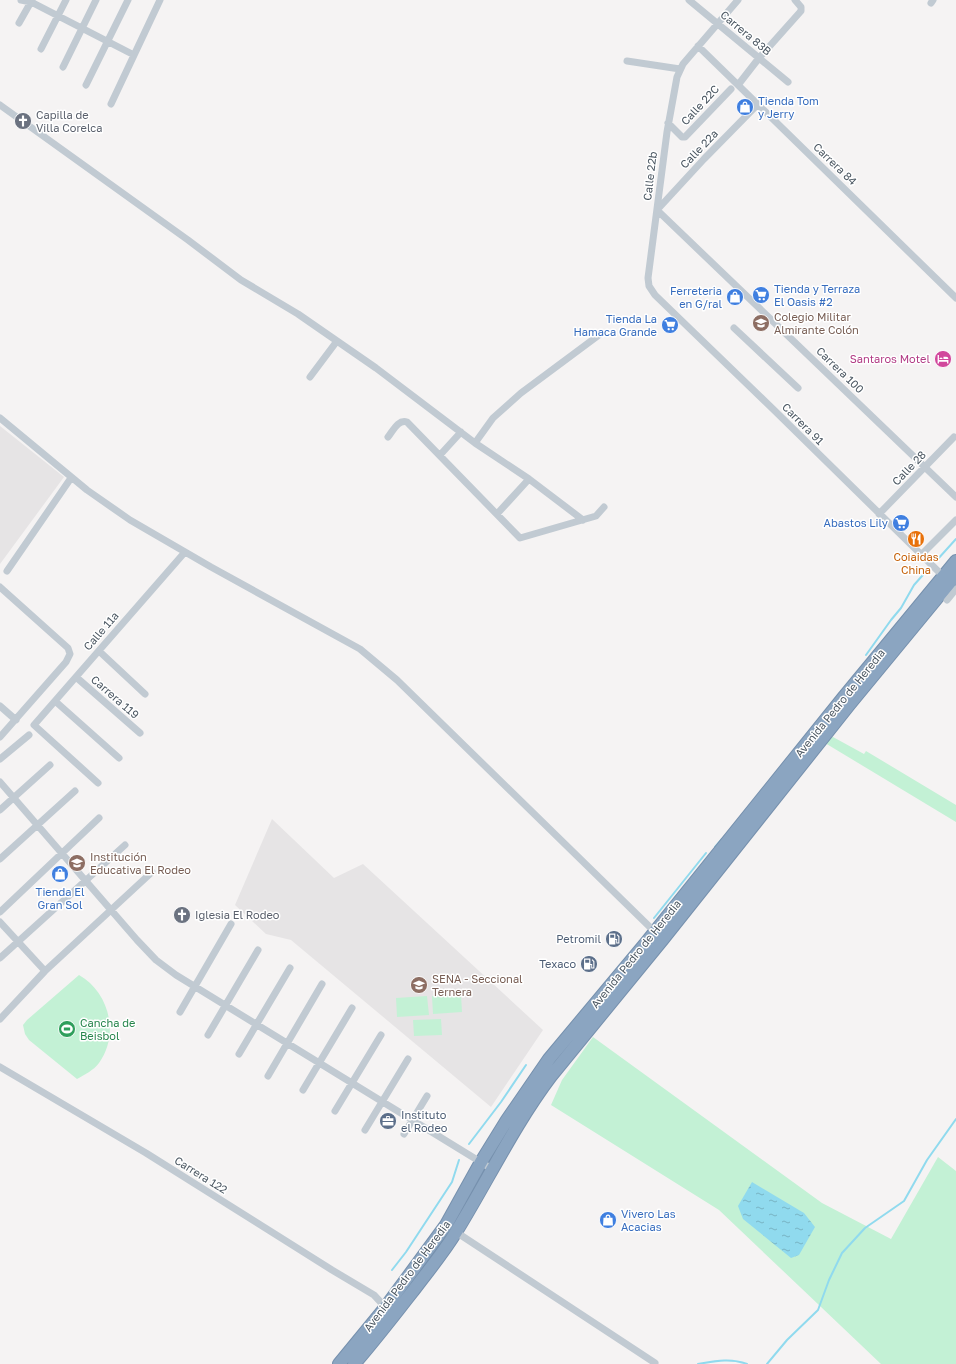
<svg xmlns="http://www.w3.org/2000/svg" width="956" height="1364" viewBox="0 0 956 1364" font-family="'Golos Text',sans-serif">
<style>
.education{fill:#e6e4e5}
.grass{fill:#c3f1d5}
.water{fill:url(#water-ripples)}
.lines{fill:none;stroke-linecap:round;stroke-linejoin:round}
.stream{stroke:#90daee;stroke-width:2}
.highway-casing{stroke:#7690ad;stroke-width:14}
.street{stroke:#c1cad2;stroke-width:7}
.highway{stroke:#8ba5c1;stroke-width:12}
.labels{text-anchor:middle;stroke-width:3;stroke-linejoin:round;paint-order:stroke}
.street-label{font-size:11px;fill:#4a5661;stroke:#fff}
.shop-label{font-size:11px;fill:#366cbe;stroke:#fff;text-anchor:start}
.worship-label{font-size:11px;fill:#5b616d;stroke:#fff;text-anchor:start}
.education-label{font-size:11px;fill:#785e54;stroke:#fff;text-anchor:start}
.hotel-label{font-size:11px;fill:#b23c85;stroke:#fff;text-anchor:end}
.food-label{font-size:11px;fill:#c56008;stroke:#fff}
.service-label{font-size:11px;fill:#4e5e75;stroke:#fff;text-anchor:end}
.leisure-label{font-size:11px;fill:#27864d;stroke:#fff;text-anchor:start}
</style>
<defs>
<pattern id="water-ripples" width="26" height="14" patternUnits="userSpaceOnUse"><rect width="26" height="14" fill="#90daee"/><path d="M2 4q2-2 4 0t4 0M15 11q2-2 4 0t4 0" fill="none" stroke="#78b4c4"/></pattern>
</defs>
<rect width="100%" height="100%" fill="#f5f3f3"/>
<path class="education" d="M0 426 64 477 0 564Z
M272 819 334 878 363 864 543 1030 491 1107 291 940 266 934 235 905Z"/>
<path class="grass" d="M833 737 864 754 866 751 956 805V822L825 743 829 738Z
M79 975C109 992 120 1034 99 1063 94 1070 84 1075 77 1079L29 1040 25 1034 23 1025 27 1020Z
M461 995 462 1012 433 1014 432 996Z
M427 996 429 1015 397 1017 396 998Z
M441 1019 442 1035 414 1036 413 1020Z
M593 1037 822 1203 891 1239 938 1157 956 1171V1364H881L719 1210 551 1105 562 1080Z"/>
<path class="water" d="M752 1182 804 1213 815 1227 799 1255 791 1258 743 1219 738 1206Z"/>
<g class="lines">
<path class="stream" d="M937 560 956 539
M866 655 891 620 901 608 914 585 930 567
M715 847 722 839
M654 918 706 853
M469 1144 501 1102 526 1065
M392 1270 406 1252 452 1182 459 1160
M698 1364C716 1361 731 1358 747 1364
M767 1364 787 1340 818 1310 829 1280 842 1253 865 1228 904 1201 927 1160 956 1119"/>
<g class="highway-casing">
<path id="highway" d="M339 1364 385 1308 446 1225 481 1162 507 1120 549 1059 645 944 843 698 956 561
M354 1364C375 1340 394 1315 413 1291 428 1271 444 1252 456 1232 488 1180 514 1125 551 1076L663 939 849 705 956 575"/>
</g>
<path class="street" d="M21 0 31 2 134 55
M689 0 788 82
M738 0 683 64 677 77 667 132 648 278 649 286 655 295 775 411 943 576
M931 3 933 0
M19 23 32 0
M698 46 738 85 956 298
M41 49 66 0
M627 61 680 69
M63 67 96 0
M86 85 128 0
M738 85 759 58 801 11V7L795 0
M111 104 160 0
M758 104 704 159 657 210 956 497
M0 105 188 240 241 280 298 314 376 368 475 443 529 479 583 520
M668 123 682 137H685L731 89
M734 328 798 388
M310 377 337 341
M0 418 87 490 130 520 211 567 360 649 397 680 657 934
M388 437C393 431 398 419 407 422L520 538 596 516 604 507
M475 443 493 418 521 393 599 335
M440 455 461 432
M497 514 529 479
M879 514 954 437
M921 555 956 520
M7 571 71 478
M0 587 68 648 70 654 66 662 0 737
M947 600 956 589
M99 651 145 694
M76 677 140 733
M55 701 119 758
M0 706 16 720
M0 759 29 735
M0 782 137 940 156 960 176 975 492 1169
M98 783 34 725 185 552
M0 810 50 765
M0 859 75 791
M0 912 99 818
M0 922 45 971
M0 958 125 845
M180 1012 231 924
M0 1019 45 971 152 872
M208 1035 258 950
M239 1054 290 968
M0 1067 146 1153 332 1270 374 1295 387 1309
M268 1076 322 984
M303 1090 352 1008
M335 1111 381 1035
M365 1130 408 1059
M404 1134 427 1096
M456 1232 655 1363"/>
<use href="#highway" class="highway"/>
</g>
<defs>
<g id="shop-disc" transform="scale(0.9)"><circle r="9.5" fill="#3f7fe0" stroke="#fff"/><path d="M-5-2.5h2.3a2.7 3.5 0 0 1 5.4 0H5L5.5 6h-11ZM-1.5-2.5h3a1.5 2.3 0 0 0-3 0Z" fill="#fff"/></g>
<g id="church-disc" transform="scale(0.9)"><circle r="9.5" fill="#6b7280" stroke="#fff"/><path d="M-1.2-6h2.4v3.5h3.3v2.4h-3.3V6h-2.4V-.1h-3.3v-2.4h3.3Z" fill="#fff"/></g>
<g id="supermarket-disc" transform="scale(0.9)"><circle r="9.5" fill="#3f7fe0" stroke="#fff"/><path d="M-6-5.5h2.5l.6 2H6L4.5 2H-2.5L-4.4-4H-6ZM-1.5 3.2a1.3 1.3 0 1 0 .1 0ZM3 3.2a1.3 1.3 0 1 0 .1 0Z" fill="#fff"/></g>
<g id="school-disc" transform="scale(0.9)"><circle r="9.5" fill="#8d6e63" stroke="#fff"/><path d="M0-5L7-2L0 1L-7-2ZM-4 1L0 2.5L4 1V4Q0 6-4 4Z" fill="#fff"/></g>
<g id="hotel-disc" transform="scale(0.9)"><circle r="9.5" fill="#d1479c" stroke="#fff"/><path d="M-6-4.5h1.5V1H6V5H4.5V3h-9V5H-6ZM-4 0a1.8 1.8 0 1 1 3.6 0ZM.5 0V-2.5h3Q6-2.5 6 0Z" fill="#fff"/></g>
<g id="restaurant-disc" transform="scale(0.9)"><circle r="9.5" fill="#e8710a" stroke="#fff"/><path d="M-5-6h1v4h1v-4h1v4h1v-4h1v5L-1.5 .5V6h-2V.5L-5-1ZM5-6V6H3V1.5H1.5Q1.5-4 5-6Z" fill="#fff"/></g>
<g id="fuel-disc" transform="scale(0.9)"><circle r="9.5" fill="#5c6f8a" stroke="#fff"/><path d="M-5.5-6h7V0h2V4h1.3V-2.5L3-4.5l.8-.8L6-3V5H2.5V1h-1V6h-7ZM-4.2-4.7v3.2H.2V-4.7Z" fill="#fff"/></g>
<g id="university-disc" transform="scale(0.9)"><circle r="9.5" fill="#8d6e63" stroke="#fff"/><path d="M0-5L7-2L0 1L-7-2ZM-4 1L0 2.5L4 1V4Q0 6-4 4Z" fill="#fff"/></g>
<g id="stadium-disc" transform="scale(0.9)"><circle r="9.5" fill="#2e9e5b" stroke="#fff"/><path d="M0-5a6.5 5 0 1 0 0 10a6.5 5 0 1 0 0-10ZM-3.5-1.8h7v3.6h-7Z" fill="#fff"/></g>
<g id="office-disc" transform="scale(0.9)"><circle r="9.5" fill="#5c6f8a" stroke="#fff"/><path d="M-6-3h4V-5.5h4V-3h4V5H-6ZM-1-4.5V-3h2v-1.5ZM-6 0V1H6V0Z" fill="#fff"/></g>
</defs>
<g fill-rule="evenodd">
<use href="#shop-disc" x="745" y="107"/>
<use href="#church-disc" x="23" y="121"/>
<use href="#supermarket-disc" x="761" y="295"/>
<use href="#shop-disc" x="735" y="297"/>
<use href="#school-disc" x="761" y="323"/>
<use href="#supermarket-disc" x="670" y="325"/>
<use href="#hotel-disc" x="943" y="359"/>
<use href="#supermarket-disc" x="901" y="523"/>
<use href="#restaurant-disc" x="916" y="539"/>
<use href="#school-disc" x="77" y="863"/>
<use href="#shop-disc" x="60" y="874"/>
<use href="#church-disc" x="182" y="915"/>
<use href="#fuel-disc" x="614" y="939"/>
<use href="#fuel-disc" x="589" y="964"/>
<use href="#university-disc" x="419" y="985"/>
<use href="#stadium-disc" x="67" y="1029"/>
<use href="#office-disc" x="388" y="1121"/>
<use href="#shop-disc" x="608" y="1220"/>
</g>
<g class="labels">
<g class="street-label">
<text transform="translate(746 33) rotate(40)" y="4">Carrera 83B</text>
<text transform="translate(700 105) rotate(-47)" y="4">Calle 22C</text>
<text transform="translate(699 149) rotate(-46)" y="4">Calle 22a</text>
<text transform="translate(835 164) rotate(44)" y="4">Carrera 84</text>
<text transform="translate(650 176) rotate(-83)" y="4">Calle 22b</text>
<text transform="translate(840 370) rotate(44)" y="4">Carrera 100</text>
<text transform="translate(803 424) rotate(45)" y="4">Carrera 91</text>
<text transform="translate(909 468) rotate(-46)" y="4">Calle 28</text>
<text transform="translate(101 631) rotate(-49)" y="4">Calle 11a</text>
<text transform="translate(115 697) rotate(41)" y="4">Carrera 119</text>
<text transform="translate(840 703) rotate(-51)" y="4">Avenida Pedro de Heredia</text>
<text transform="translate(636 954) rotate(-51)" y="4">Avenida Pedro de Heredia</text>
<text transform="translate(201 1175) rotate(32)" y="4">Carrera 122</text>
<text transform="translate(407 1276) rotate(-53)" y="4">Avenida Pedro de Heredia</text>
</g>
<g class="shop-label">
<text x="758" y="105">Tienda Tom<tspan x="758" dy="13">y Jerry</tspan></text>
<text x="774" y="293">Tienda y Terraza<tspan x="774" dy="13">El Oasis #2</tspan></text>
<text x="722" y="295" text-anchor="end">Ferreteria<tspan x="722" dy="13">en G/ral</tspan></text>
<text x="657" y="323" text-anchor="end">Tienda La<tspan x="657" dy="13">Hamaca Grande</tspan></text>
<text x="888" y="527" text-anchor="end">Abastos Lily</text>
<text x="60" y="896" text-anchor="middle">Tienda El<tspan x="60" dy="13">Gran Sol</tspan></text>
<text x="621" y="1218">Vivero Las<tspan x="621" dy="13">Acacias</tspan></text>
</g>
<g class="worship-label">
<text x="36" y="119">Capilla de<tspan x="36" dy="13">Villa Corelca</tspan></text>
<text x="195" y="919">Iglesia El Rodeo</text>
</g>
<g class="education-label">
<text x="774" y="321">Colegio Militar<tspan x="774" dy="13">Almirante Colón</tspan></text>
<text x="90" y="861">Institución<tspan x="90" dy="13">Educativa El Rodeo</tspan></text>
<text x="432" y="983">SENA - Seccional<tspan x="432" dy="13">Ternera</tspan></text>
</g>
<g class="hotel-label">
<text x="930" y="363">Santaros Motel</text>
</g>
<g class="food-label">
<text x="916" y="561">Coiaidas<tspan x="916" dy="13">China</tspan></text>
</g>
<g class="service-label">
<text x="601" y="943">Petromil</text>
<text x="576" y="968">Texaco</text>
<text x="401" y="1119" text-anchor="start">Instituto<tspan x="401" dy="13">el Rodeo</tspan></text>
</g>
<g class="leisure-label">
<text x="80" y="1027">Cancha de<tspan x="80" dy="13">Beisbol</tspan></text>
</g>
</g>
</svg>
